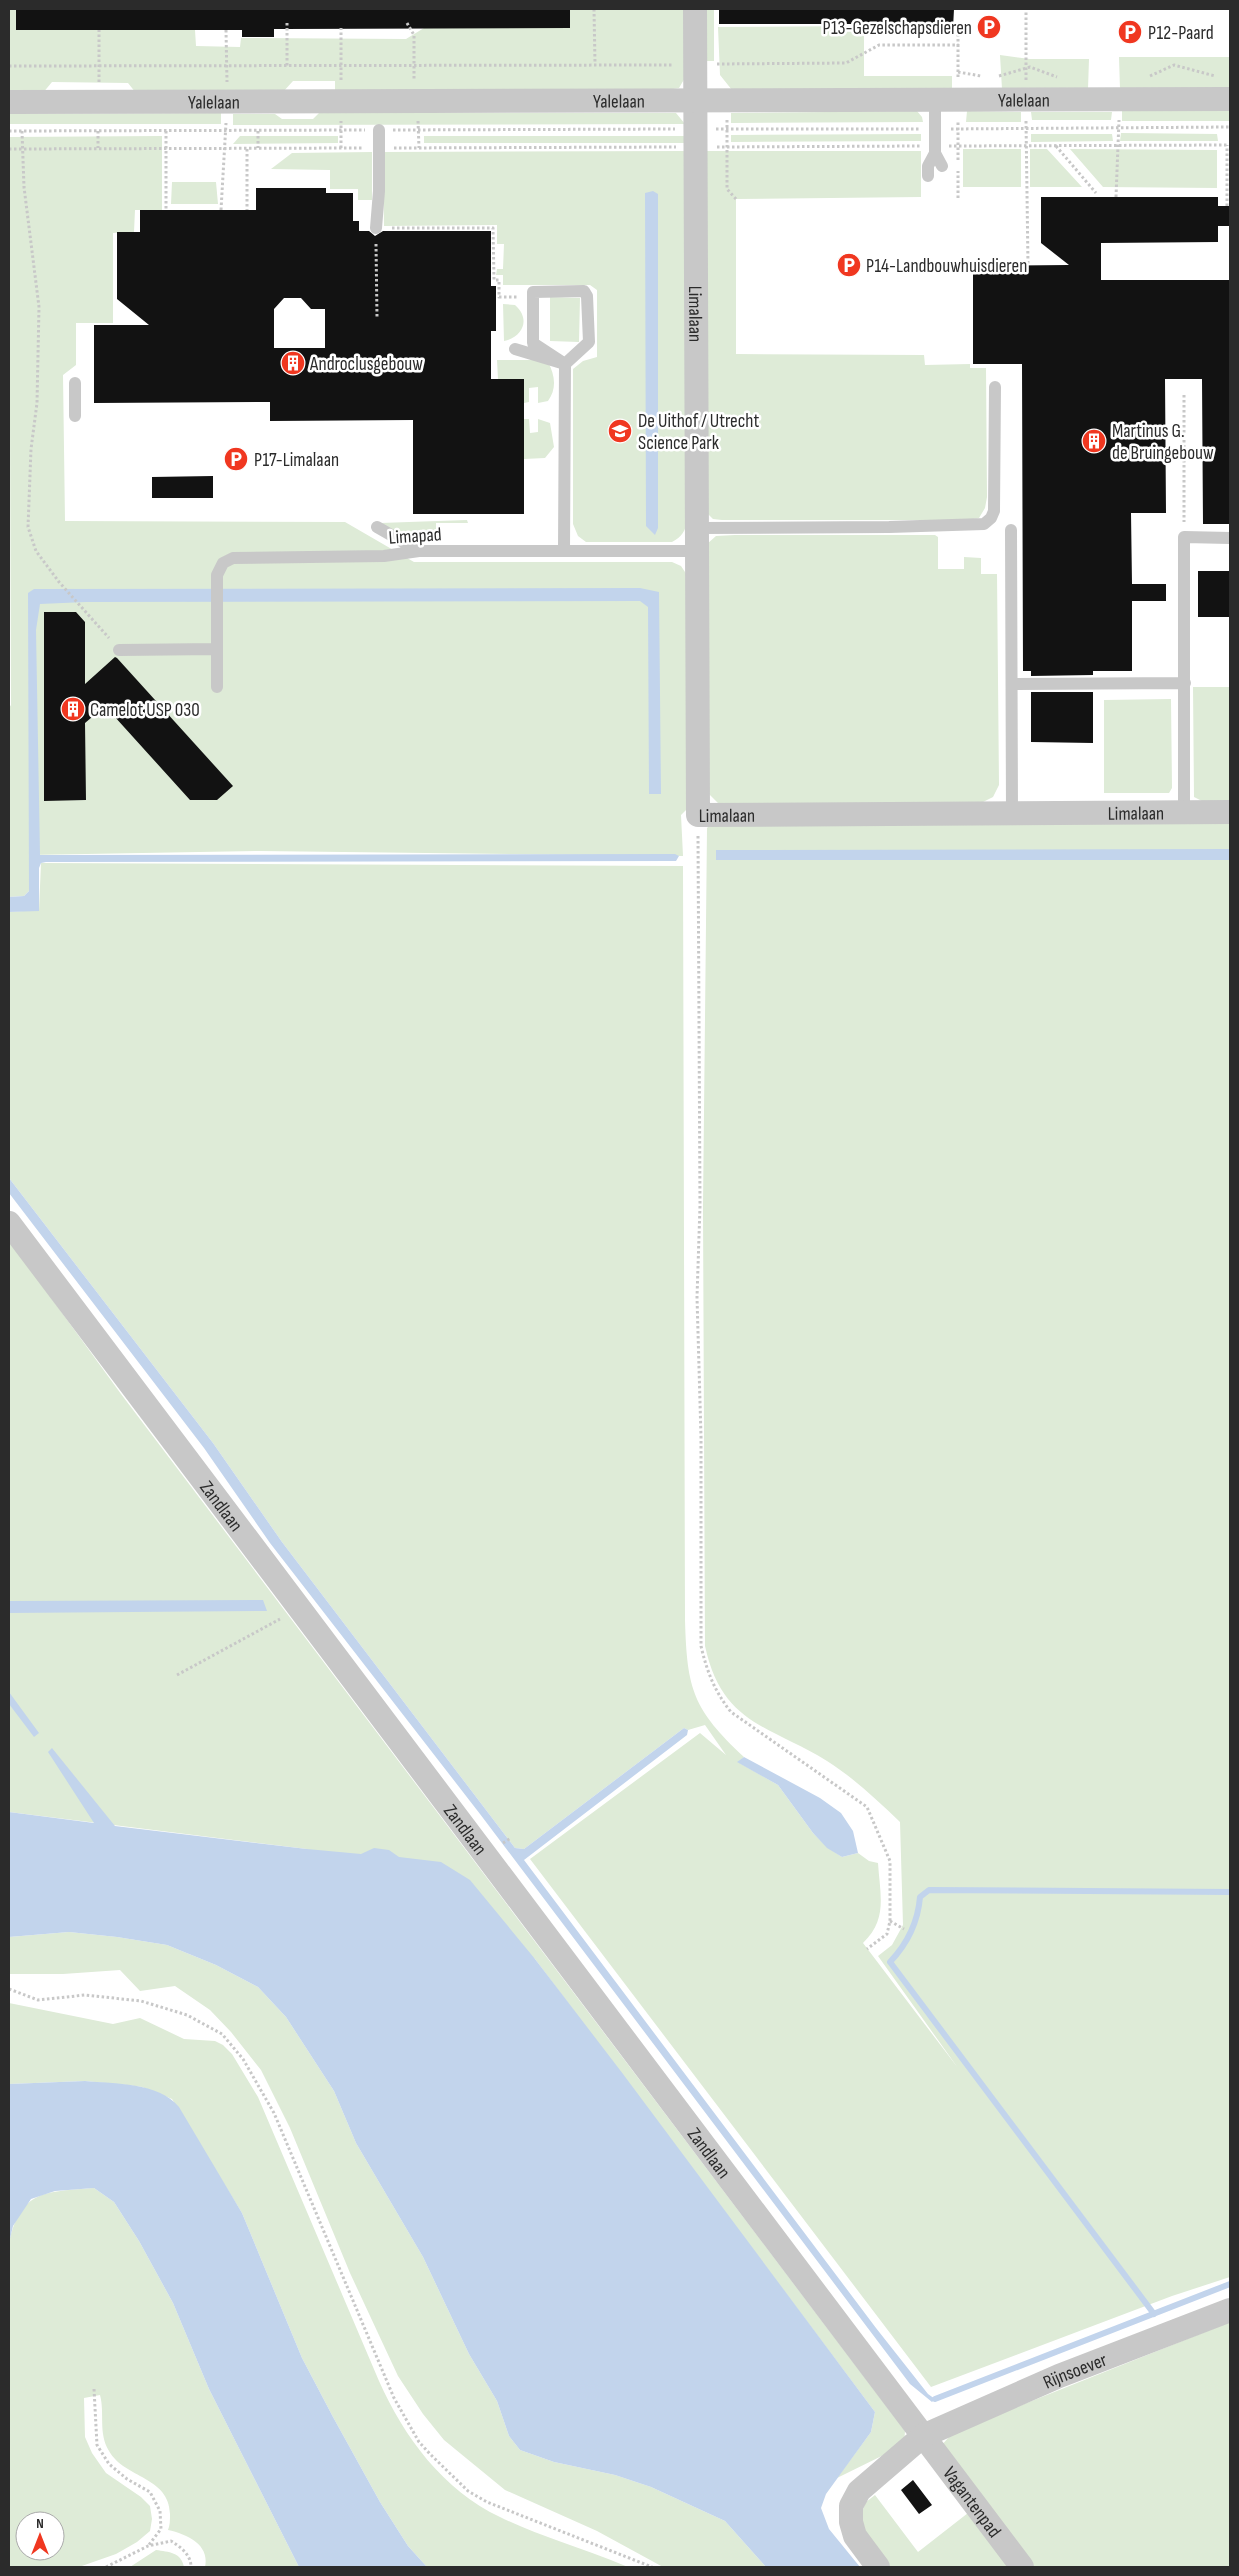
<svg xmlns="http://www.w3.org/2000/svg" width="1239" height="2576" viewBox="0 0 1239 2576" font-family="'Sofia Sans Condensed',sans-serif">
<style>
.green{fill:#deebd7;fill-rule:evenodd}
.water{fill:#c2d4ec}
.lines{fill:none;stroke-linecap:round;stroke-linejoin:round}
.stream{stroke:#c2d4ec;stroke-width:6}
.building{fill:#121212;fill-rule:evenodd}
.path{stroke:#c8c8c8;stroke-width:3;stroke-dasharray:2.5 2.5;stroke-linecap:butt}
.service{stroke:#c8c8c8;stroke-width:12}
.minor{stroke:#c8c8c8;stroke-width:24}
.labels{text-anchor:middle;stroke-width:5;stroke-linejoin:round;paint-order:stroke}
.poi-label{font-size:19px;fill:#2b2b2b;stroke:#fff;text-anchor:start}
.street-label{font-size:19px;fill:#2b2b2b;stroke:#fff}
</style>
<rect width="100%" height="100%" fill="#fff"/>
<path class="green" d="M9 9H16V30H195L196 46 240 47 241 38 406 39 424 28H570V9H686V76L679 88 667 90 335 92V81H293L283 92 136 93 128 83 52 82 42 94H9Z
M704 9H714V61H704Z
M864 26V76H952V91L732 90 720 75 718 27Z
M1000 55 1030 59H1089L1088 89H1002Z
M1119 57H1230V89H1120Z
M917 111 922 117 923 122 731 123V113Z
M967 111 1021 112V122H966Z
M1122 111H1230V121H1122Z
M1031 112H1112L1111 120H1032Z
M221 113V124H9V114Z
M319 113H676L685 124 233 125V114H275L282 119H313Z
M1121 133 1217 134 1218 141H1120Z
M921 134V141L731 142V135Z
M1031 134H1112L1113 141 1031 142Z
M162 136V210H135L134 232 113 233V323H76V365L63 375 65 521 345 522 414 562H672L681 566 687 575 688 808 681 815 683 856 260 851 29 855V891L24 896 9 897V708L11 705 9 137Z
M240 136H338V143L233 144Z
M424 136H687V143H424Z
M963 149H1021V187H963Z
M1030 149H1047L1082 187H1030Z
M1070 149 1217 150V188L1103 187Z
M686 151 688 520C685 531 682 537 672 542H586L578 536 573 524V369L583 361 597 357V290L590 285H503V275H496L497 269H503L504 244H497V225L384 226 383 152Z
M706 151H921V197L736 199V354L924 355 925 365 970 364V368H986L987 497 985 508 979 518 967 520H722L713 519 707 513Z
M372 152V200H358V189H330V170L271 169 292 153Z
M172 182H216L218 204H171Z
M550 297 580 298 579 342 550 341Z
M503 304 515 305C531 319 523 337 504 341Z
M497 360H538L548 362C555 375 557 389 548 401L538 403V387L529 388V402L524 403V379H498Z
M524 419H529L530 433 538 432V419L550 423 554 447 545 458 524 459Z
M467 520 468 523H436V542H416L380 523Z
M735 535H935L938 537V569H964V557L981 558V574H997L999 785 993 797 981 803H718L707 792V544L716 536Z
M1193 687H1230V803L1202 801 1194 797Z
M1171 699 1172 788 1169 793H1104V700Z
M1230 819V2277L1172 2296 931 2387 530 1859 700 1733 726 1755 705 1725 688 1730 684 1728 524 1849 515 1848 282 1542 213 1443 9 1178V912L39 910 41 863 683 866 685 1620C687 1690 693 1709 744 1757L738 1762 778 1785 813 1833 827 1847 842 1857 858 1853 869 1861 878 1863C880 1895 888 1919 863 1943L958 2068 878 1956 892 1945 903 1925 900 1822C877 1800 854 1778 827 1761 768 1725 722 1724 705 1646L703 1208 707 828 713 821Z
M9 1240 121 1394 905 2431 904 2445 837 2478 871 2432 875 2412 535 1959 307 1849 9 1812Z
M69 1932 117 1937 167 1945 216 1965 258 1987 286 2017 334 2091 356 2143 423 2257 469 2354 497 2401 509 2436 520 2450 554 2462 615 2475 651 2487 725 2521 766 2567H663L597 2531 505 2490 444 2440 423 2414 398 2376 350 2273 290 2128 261 2070 231 2032 210 2010 175 1986 140 1991 120 1970 63 1974H9V1937Z
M9 2003 113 2024 140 2018 184 2039 215 2041 223 2045 232 2054 258 2097 379 2381C404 2437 443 2490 500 2517 541 2537 586 2549 628 2567H427L408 2546 380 2502 333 2417 302 2358 242 2213 172 2099 142 2087 127 2085 85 2081 9 2084Z
M94 2188 114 2202 139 2241 173 2303 209 2389 299 2567H205C210 2544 186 2534 168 2530 170 2525 170 2520 170 2514 169 2476 125 2479 109 2451 98 2433 105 2414 100 2395L84 2398 85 2437 92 2453 106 2473 141 2497 150 2506 152 2519 150 2531 137 2542 116 2554 79 2567H9V2243C21 2189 46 2192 94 2188ZM25 2521H55V2551H25Z
M1230 2322V2567H1032L940 2447 949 2437 964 2428Z
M875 2495 918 2552 968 2513 1009 2567H885L859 2519 866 2502Z
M156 2550C169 2552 181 2552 184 2567H130Z"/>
<path class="water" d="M653 191 658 194V528L655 535 646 526 645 193Z
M640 588 659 592 661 794H649L648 607 640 601 86 602 40 604 36 630 40 855 675 854 679 856 676 861 46 862 41 863 39 868V911L9 912V897L24 896 29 891 28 593 34 589Z
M1230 849V860H716V850Z
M9 1178 213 1443 282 1542 515 1848 524 1849 684 1728 688 1730 687 1735 524 1860 876 2328 928 2394 935 2399 932 2402 910 2384 480 1814 270 1543 204 1448 9 1193Z
M263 1600 267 1611 9 1613V1601Z
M9 1692 39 1733 34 1737 9 1704Z
M52 1748 115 1826 307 1849 361 1854 374 1848 389 1850 399 1857 441 1862 470 1880 535 1959 623 2074 875 2412 871 2432 826 2494 821 2508 829 2529 860 2567H766L725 2521 651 2487 615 2475 554 2462 520 2450 509 2436 497 2401 469 2354 423 2257 356 2143 334 2091 286 2017 258 1987 216 1965 167 1945 117 1937 69 1932 9 1937V1812L94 1823 48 1752Z
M744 1757 820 1798 841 1813 853 1831 858 1853 842 1857 827 1848 813 1833 778 1785 737 1762Z
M85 2081C115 2084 158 2082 179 2107L242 2213 302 2358 333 2417 380 2502 408 2546 427 2567H299L209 2389 173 2303 139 2241 114 2202 94 2188 55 2191 31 2199 13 2226 9 2243V2084Z"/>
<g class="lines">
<path class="stream" d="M1154 2314 890 1962C907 1944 918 1922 920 1897L929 1890 1230 1892
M935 2399 1230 2284"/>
</g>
<path class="building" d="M16 9H570V28L282 29H274V37H242V30H16Z
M719 9H954L953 28H867V24H719Z
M256 188H326V193H353V221H359V231H369L375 236 383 231H491V286H496V331H491V379H524V514H413V420L270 421V402L94 403V325H149L117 299V232H140V210H256ZM284 298H301L311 309H325V348H274V309Z
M1041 197H1218V206H1230V226H1218V242L1101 243V280H1230V524H1203L1202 379H1165L1166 513H1131L1132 584H1166V601H1132V671H1093V675L1031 676V671H1023L1022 364H973V266L1069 265 1041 243Z
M213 476V498H152V477Z
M1198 571H1230V617H1198Z
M44 612H76L85 622V684L115 657 117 658 233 786 217 800H190L105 706 85 723 86 800 44 801Z
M1031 692H1093V743L1031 742Z
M913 2480 932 2505 919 2514 901 2490Z"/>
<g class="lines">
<path class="path" d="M594 9 595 64
M287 23V66
M407 23 414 35V80
M958 24V45
M226 30 227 82
M717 64 846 63 879 45H958V78
M9 66 673 65
M958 72 981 76
M999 76 1030 67 1057 77
M1150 76 1174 65 1215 76
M341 80V28
M1026 80V9
M99 82V30
M727 120V189L736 199
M418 121 419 148
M1026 121 1028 265
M716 129H920
M951 129 1230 127
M393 130 675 129
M9 131 365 130
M22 131 24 187 39 307 37 403 31 449 28 527 36 551 59 582 109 638
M98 131V148
M166 131V210
M258 131V148
M949 146 1230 145
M1056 146 1096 193
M717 147 921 146
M341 148V121
M394 148 676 147
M9 149 363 148
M247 149V210
M958 160V121
M1116 197 1119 120
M958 198V171
M1227 206V145
M221 210 226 123
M392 228H493L494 280H499V297H517
M376 244 377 317
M1184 395V522
M698 836 700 1206 697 1297 701 1437V1646C707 1672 715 1692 731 1712L867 1807 890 1861V1921L887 1934 867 1949
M177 1675 280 1619
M503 1843 511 1838
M890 1921 904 1929
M9 1989 38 2000 85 1995 141 2001 187 2015 222 2034 243 2059 274 2113 394 2398 419 2442 430 2454 468 2491 487 2502 652 2567
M94 2389 97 2445 109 2464 127 2479 150 2492 160 2511 161 2529 148 2546
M106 2567 148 2546 171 2541C181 2547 191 2555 191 2567"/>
<path class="service" d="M935 100V153L942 166
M928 176V166L935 153
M376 228 379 191V130
M584 291 587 296 589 342 565 364 533 343V292Z
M515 349 565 364 564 551
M75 416V383
M377 527 419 551
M699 528 889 527 984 524 991 518 994 511 995 387
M1011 530 1012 813
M119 650 217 649V575L223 563 233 558 384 556 419 551H698
M1012 684 1185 683
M217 687V649
M1184 813V537L1230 538"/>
<g class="minor">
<path id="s1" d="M695 9 698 815 1230 812"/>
<path id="s2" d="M9 102 1230 99"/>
<path id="s3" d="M9 1223 1022 2567"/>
<path id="s4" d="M878 2567 855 2536 851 2522V2506L859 2491 923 2436 1059 2376 1230 2310"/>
</g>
</g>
<defs>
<g id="parking-disc" transform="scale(1.25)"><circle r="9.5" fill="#f03720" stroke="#fff"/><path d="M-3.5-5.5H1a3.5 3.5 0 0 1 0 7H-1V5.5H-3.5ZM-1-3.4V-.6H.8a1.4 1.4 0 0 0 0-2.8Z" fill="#fff"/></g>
<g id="building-disc" transform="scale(1.25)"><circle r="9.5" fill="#f03720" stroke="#fff"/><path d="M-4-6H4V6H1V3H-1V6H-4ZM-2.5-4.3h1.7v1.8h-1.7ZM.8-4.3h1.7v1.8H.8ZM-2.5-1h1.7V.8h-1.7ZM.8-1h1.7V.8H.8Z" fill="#fff"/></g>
<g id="university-disc" transform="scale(1.25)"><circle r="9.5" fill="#f03720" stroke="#fff"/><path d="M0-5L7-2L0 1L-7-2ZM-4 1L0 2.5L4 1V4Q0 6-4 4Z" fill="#fff"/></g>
</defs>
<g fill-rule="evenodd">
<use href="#parking-disc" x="989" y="27"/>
<use href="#parking-disc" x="1130" y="32"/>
<use href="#parking-disc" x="849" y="265"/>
<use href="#building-disc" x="293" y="363"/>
<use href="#university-disc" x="620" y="431"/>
<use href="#building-disc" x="1094" y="441"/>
<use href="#parking-disc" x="236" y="459"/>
<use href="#building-disc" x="73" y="709"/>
</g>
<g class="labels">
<g class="poi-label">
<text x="972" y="34" text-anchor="end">P13-Gezelschapsdieren</text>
<text x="1148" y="39">P12-Paard</text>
<text x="866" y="272">P14-Landbouwhuisdieren</text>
<text x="310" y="370">Androclusgebouw</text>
<text x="638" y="427">De Uithof / Utrecht<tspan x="638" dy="22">Science Park</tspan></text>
<text x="1112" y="437">Martinus G.<tspan x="1112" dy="22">de Bruingebouw</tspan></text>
<text x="254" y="466">P17-Limalaan</text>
<text x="90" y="716">Camelot USP 030</text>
</g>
<g class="street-label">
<text dy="7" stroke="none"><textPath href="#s2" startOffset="1015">Yalelaan</textPath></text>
<text dy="7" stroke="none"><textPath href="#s2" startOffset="610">Yalelaan</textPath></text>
<text dy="7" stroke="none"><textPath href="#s2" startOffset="205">Yalelaan</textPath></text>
<text dy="7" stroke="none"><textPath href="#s1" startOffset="305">Limalaan</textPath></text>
<text transform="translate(415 535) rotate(-4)" y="7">Limapad</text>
<text dy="7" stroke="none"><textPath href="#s1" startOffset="835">Limalaan</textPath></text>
<text dy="7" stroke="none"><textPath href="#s1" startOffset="1244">Limalaan</textPath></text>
<text dy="7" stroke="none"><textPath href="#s3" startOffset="354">Zandlaan</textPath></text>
<text dy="7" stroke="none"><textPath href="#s3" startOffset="759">Zandlaan</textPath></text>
<text dy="7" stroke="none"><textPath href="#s3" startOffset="1164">Zandlaan</textPath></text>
<text dy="7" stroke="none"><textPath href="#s4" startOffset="336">Rijnsoever</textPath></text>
<text dy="7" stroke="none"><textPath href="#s3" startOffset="1601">Vagantenpad</textPath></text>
</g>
</g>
<rect width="1239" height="2576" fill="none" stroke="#2b2b2b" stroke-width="20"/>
<g transform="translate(40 2536)"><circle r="24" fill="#ffffff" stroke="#aaaaaa"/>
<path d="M0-4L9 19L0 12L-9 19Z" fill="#f03720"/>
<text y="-8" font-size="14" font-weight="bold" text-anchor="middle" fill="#2b2b2b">N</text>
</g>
</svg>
